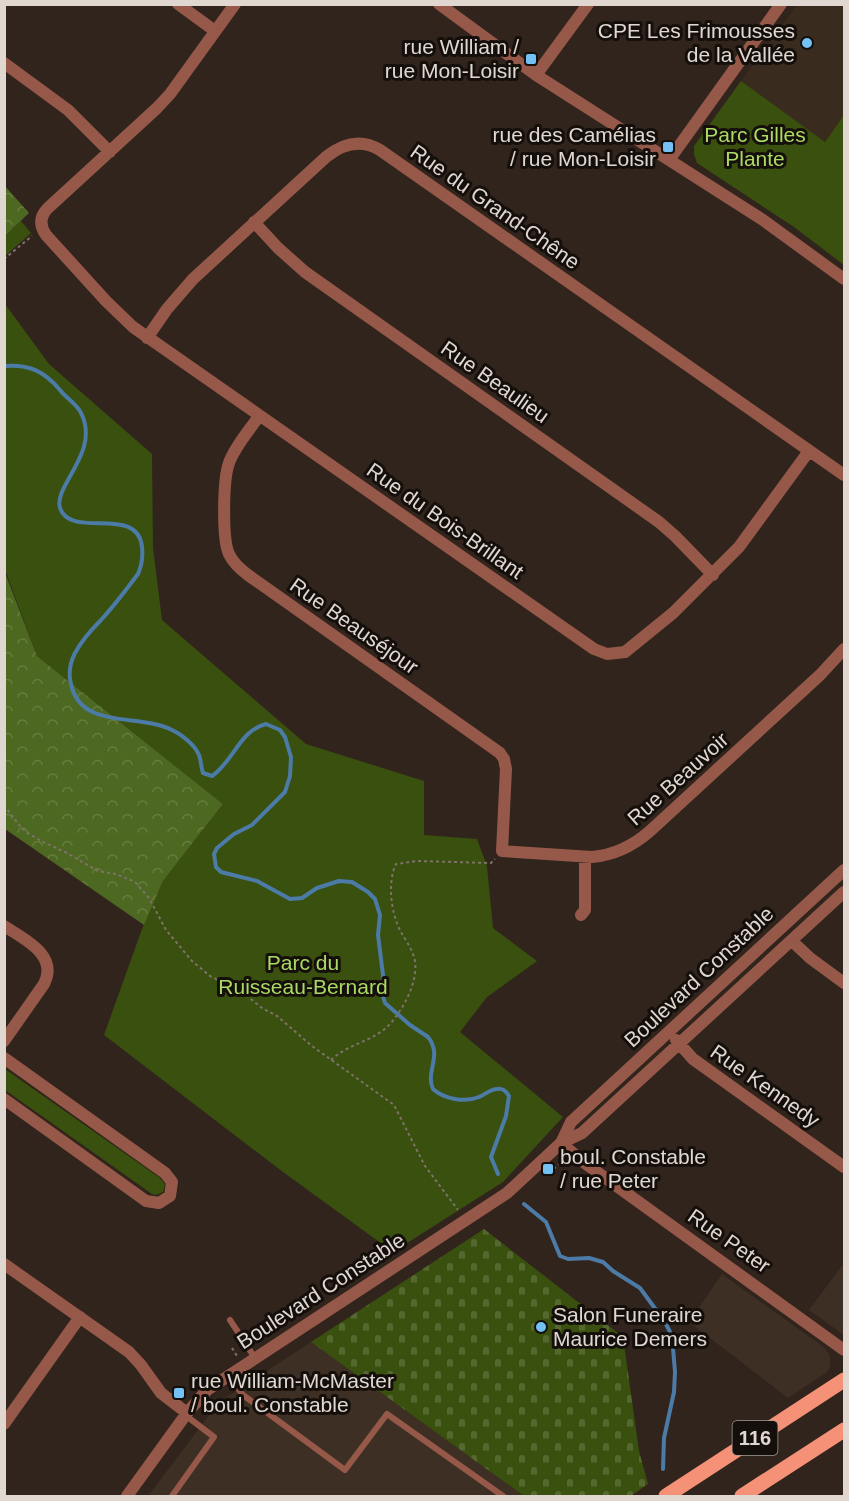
<svg xmlns="http://www.w3.org/2000/svg" width="849" height="1501" viewBox="0 0 849 1501" font-family="Helvetica,sans-serif">
<style>
.commercial{fill:#3d2f23}
.education{fill:#392c1e}
.green{fill:#39500e}
.forest{fill:url(#forest-crowns)}
.cemetery{fill:url(#cemetery-stones)}
.lines{fill:none;stroke-linecap:round;stroke-linejoin:round}
.stream{stroke:#4c7ba8;stroke-width:4}
.path{stroke:#7e726b;stroke-width:2;stroke-dasharray:3 3;stroke-linecap:butt}
.lane{stroke:#965949;stroke-width:6}
.street{stroke:#965949;stroke-width:12}
.primary{stroke:#f59176;stroke-width:15}
.poi-dot{fill:#73c1f5;stroke:#150f0b;stroke-width:2}
.labels{text-anchor:middle;stroke-width:6;stroke-linejoin:round;paint-order:stroke}
.shield{fill:#150f0b;stroke:#a39b96;stroke-width:1.5}
.shield-label{font-size:20px;font-weight:bold;fill:#e0d7d1}
.poi-label{font-size:21px;fill:#e0d7d1;stroke:#150f0b;text-anchor:end}
.park-label{font-size:21px;fill:#abda62;stroke:#150f0b}
.street-label{font-size:21px;fill:#e0d7d1;stroke:#150f0b}
</style>
<defs>
<pattern id="forest-crowns" width="20" height="18" patternUnits="userSpaceOnUse" patternTransform="scale(1.5)"><rect width="20" height="18" fill="#4d6821"/><path d="M2 6a3 3 0 1 1 6 0M12 15a3 3 0 1 1 6 0" fill="none" stroke="#667d40"/></pattern>
<pattern id="cemetery-stones" width="16" height="16" patternUnits="userSpaceOnUse" patternTransform="scale(1.5)"><rect width="16" height="16" fill="#39500e"/><path d="M2 7V4a2 2 0 0 1 4 0v3zM10 15v-3a2 2 0 0 1 4 0v3z" fill="#556830"/></pattern>
</defs>
<rect width="100%" height="100%" fill="#31241c"/>
<path class="commercial" d="M844 1263V1335L809 1310Z
M722 1274 825 1348 830 1356V1367L827 1372 788 1398 689 1322Z
M311 1342 524 1496H148L219 1402Z"/>
<path class="education" d="M797 5H844V115L825 142 741 81Z"/>
<path class="green" d="M741 81 825 142 844 115V265L794 227 697 163 694 154V146Z
M21 221 31 233 5 256V236Z
M5 304 49 364 152 454 153 548 162 620 306 744 424 781V835L477 839 487 866 493 928 537 961 487 997 460 1032 563 1117 503 1182 393 1252 279 1169 104 1035 142 929 163 881 223 804 37 656 5 570Z
M5 1069 160 1178 165 1185 163 1192 156 1195 152 1194 5 1090Z"/>
<path class="forest" d="M4 185 29 213 5 236H4Z
M4 570 37 656 223 804 163 881 144 925 5 829Z"/>
<path class="cemetery" d="M484 1229 623 1337 639 1451 648 1484 631 1496H524L311 1342Z"/>
<g class="lines">
<path class="stream" d="M4 366C29 364 44 371 60 390 66 398 77 404 81 413 101 452 53 486 60 508 71 540 138 504 142 547 143 556 142 565 138 574 126 590 114 606 101 620 90 631 82 640 75 653 70 663 68 673 71 684 80 730 140 713 172 730 181 734 195 745 199 755 201 760 201 767 203 773L212 776C233 762 240 730 266 724L280 730 285 737 291 757 290 776 285 792 252 825 234 834 217 848 214 854 216 867 221 872 257 881 290 899 302 898 317 888 339 881 352 882 368 892 375 899 380 915 378 935 383 975 382 993 385 1003 410 1025 428 1037C443 1056 425 1071 433 1089 444 1099 465 1103 479 1097 485 1095 490 1089 497 1089 503 1088 506 1091 509 1096L506 1116 491 1157 498 1174
M524 1204 546 1222 560 1256 568 1259 589 1258 603 1262 613 1271 640 1288 665 1322 672 1336 675 1372 674 1392 664 1438 663 1469"/>
<path class="path" d="M4 259 32 236
M4 805 19 825 26 832 41 841 67 853 98 871 116 874 135 882 149 898 166 930 192 961 210 976 242 992 262 1008 277 1016 312 1046 394 1105 425 1166 458 1210
M331 1060C349 1043 373 1042 390 1024 404 1008 418 982 415 961 413 950 406 941 401 932 391 914 387 882 396 864L417 861 491 863 495 859
M549 1173 563 1161
M232 1348 237 1356"/>
<path class="lane" d="M230 1320 255 1358
M228 1376 243 1395 345 1470 387 1414 503 1496
M172 1496 214 1437 185 1415"/>
<path class="street" d="M178 4 215 31
M235 4 170 94 157 108 48 208C40 216 39 225 46 235L106 301 133 327 594 649 607 654 625 652 673 613 739 547 809 451
M439 4 536 75 763 220 844 279
M4 63 68 110 110 152
M536 75 588 4
M669 160 781 4
M254 222 278 248 305 272 659 522 675 536 713 575
M147 338 167 309 193 279 326 157C342 144 360 138 380 150L844 475
M259 416C249 431 235 446 229 463 223 479 222 539 229 554 233 563 240 569 248 575L500 753 504 759 506 769 502 851 592 857C615 855 633 846 650 831L820 675 844 649
M581 915 585 910V857
M4 926C24 939 59 955 44 984L4 1041
M792 941 810 958 844 983
M676 1040 693 1059 844 1167
M4 1058 165 1173 172 1182 170 1196 159 1203 146 1201 4 1099
M561 1143 582 1133 844 892
M561 1143 586 1164 844 1350
M4 1264 129 1352 141 1365 161 1393 187 1413
M4 1424 80 1317
M127 1496 187 1413 207 1390 507 1193 561 1143 571 1122 844 870"/>
<path class="primary" d="M666 1496 844 1380
M742 1496 844 1430"/>
</g>
<g class="poi-dot">
<circle cx="807" cy="43" r="6"/>
<rect x="525" y="53" width="12" height="12" rx="3"/>
<rect x="662" y="141" width="12" height="12" rx="3"/>
<rect x="542" y="1163" width="12" height="12" rx="3"/>
<circle cx="541" cy="1327" r="6"/>
<rect x="173" y="1387" width="12" height="12" rx="3"/>
</g>
<g class="labels">
<rect class="shield" x="732.5" y="1421" width="45" height="34" rx="4.5"/>
<g class="shield-label">
<text x="755" y="1445">116</text>
</g>
<g class="poi-label">
<text x="795" y="38">CPE Les Frimousses<tspan x="795" dy="24">de la Vallée</tspan></text>
<text x="519" y="54">rue William /<tspan x="519" dy="24">rue Mon-Loisir</tspan></text>
<text x="656" y="142">rue des Camélias<tspan x="656" dy="24">/ rue Mon-Loisir</tspan></text>
<text x="560" y="1164" text-anchor="start">boul. Constable<tspan x="560" dy="24">/ rue Peter</tspan></text>
<text x="553" y="1322" text-anchor="start">Salon Funeraire<tspan x="553" dy="24">Maurice Demers</tspan></text>
<text x="191" y="1388" text-anchor="start">rue William-McMaster<tspan x="191" dy="24">/ boul. Constable</tspan></text>
</g>
<g class="park-label">
<text x="755" y="142">Parc Gilles<tspan x="755" dy="24">Plante</tspan></text>
<text x="303" y="970">Parc du<tspan x="303" dy="24">Ruisseau-Bernard</tspan></text>
</g>
<g class="street-label">
<text transform="translate(495 207) rotate(35)" y="7">Rue du Grand-Chêne</text>
<text transform="translate(495 382) rotate(35)" y="7">Rue Beaulieu</text>
<text transform="translate(445 521) rotate(35)" y="7">Rue du Bois-Brillant</text>
<text transform="translate(354 626) rotate(35)" y="7">Rue Beauséjour</text>
<text transform="translate(678 779) rotate(-42)" y="7">Rue Beauvoir</text>
<text transform="translate(699 977) rotate(-43)" y="7">Boulevard Constable</text>
<text transform="translate(765 1086) rotate(35)" y="7">Rue Kennedy</text>
<text transform="translate(729 1241) rotate(35)" y="7">Rue Peter</text>
<text transform="translate(321 1291) rotate(-33)" y="7">Boulevard Constable</text>
</g>
</g>
<rect width="849" height="1501" fill="none" stroke="#e0d7d1" stroke-width="12"/>
</svg>
